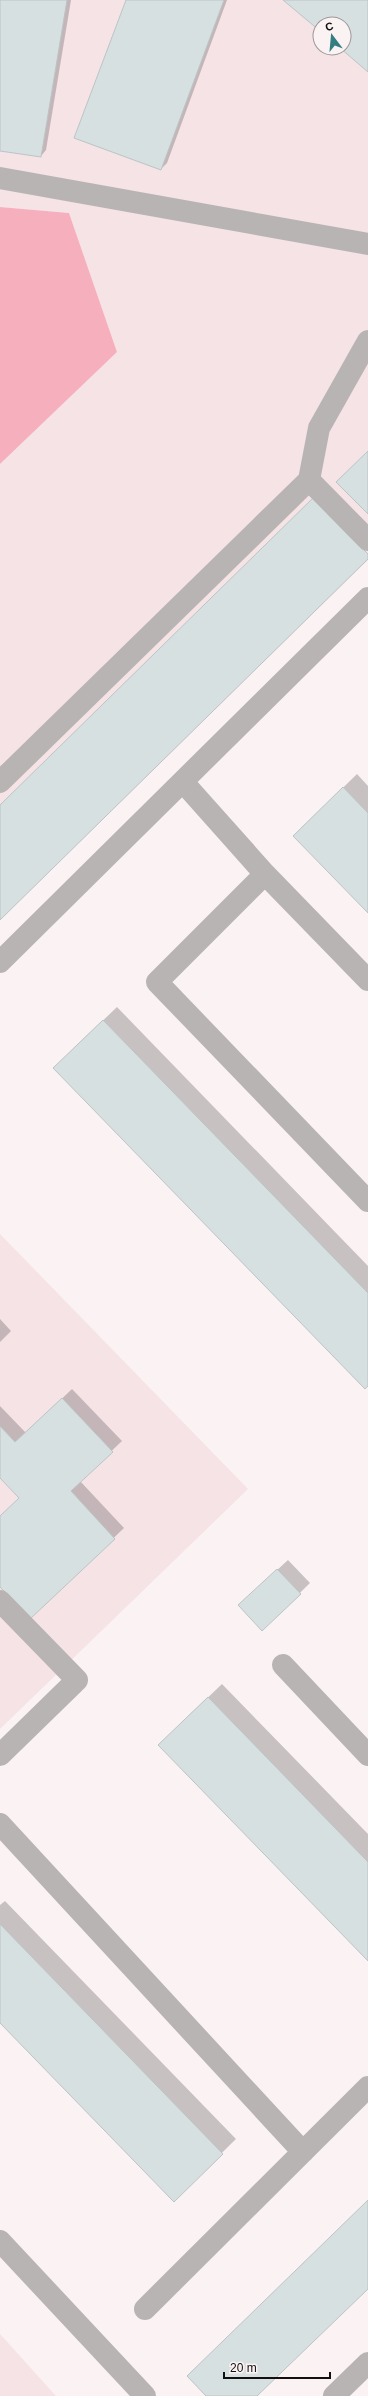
<svg xmlns="http://www.w3.org/2000/svg" width="368" height="2396" viewBox="0 0 368 2396" font-family="Helvetica,sans-serif">
<style>
.built{fill:#f5e3e6;fill-rule:evenodd}
.green{fill:#f6b0bd}
.shadow{fill:#0003}
.building{fill:#d6e0e0;stroke:#bbc4c5}
.lines{fill:none;stroke-linecap:round;stroke-linejoin:round}
.minor{stroke:#b8b4b4;stroke-width:22}
</style>
<rect width="100%" height="100%" fill="#fbf2f3"/>
<path class="built" d="M0 0H368V560L0 920V464L117 352 69 213 0 207ZM320 24H344V48H320Z
M0 1234 248 1489 0 1729Z
M0 2334 56 2396H0Z"/>
<path class="green" d="M0 207 69 213 117 352 0 464Z"/>
<path class="shadow" d="M1 0H71L46 150 41 156 0 150Z
M127 0H227L167 163 161 169Z
M357 774 368 786V911L308 822Z
M117 1007 368 1266V1385L68 1054Z
M0 1319 11 1331 0 1342Z
M72 1389 122 1441 80 1481 124 1528 30 1618 0 1586V1517L21 1498 0 1476V1406L26 1433Z
M288 1560 310 1583 263 1629 250 1595Z
M222 1684 368 1834V1959L173 1731Z
M5 1901 236 2139 174 2200 0 2021V1905Z"/>
<path class="building" d="M0 0H67L41 157 0 151Z
M126 0H224L161 170 74 138Z
M283 0H368V72L340 48H344V24H320V31Z
M368 451V514L336 482Z
M313 498 368 554V559L0 920V805Z
M343 787 368 813V913L293 836Z
M103 1020 368 1293V1386L365 1389 53 1068Z
M62 1398 113 1452 71 1491 115 1539 30 1619 0 1587V1516L19 1498 0 1478V1426L15 1442Z
M277 1569 301 1594 262 1631 238 1605Z
M208 1697 368 1862V1961L158 1745Z
M0 1924 223 2154 174 2202 0 2023Z
M368 2200V2289L257 2396H206L187 2376Z"/>
<g class="lines">
<path class="minor" d="M0 178 368 244
M368 341 319 428 309 480 368 540
M0 782 309 480
M183 782 265 874
M0 962 368 598
M368 980 265 874 157 982 368 1201
M0 1601 77 1680 0 1755
M283 1665 368 1755
M0 1824 303 2152
M0 2241 145 2396
M145 2309 368 2087
M334 2396 368 2363"/>
</g>
<g transform="translate(332 36) rotate(344)"><circle r="19" fill="#fbf2f3" stroke="#9e9798"/>
<path d="M0-3L7 15L0 10L-7 15Z" fill="#347d81"/>
<text y="-6" font-size="11" font-weight="bold" text-anchor="middle" fill="#120f0f">С</text>
</g>
<path d="M224 2372v6h106v-6" fill="none" stroke="#120f0f" stroke-width="2"/>
<text x="230" y="2372" font-size="12" fill="#120f0f" stroke="#fbf2f3" stroke-width="3" paint-order="stroke">20 m</text>
</svg>
